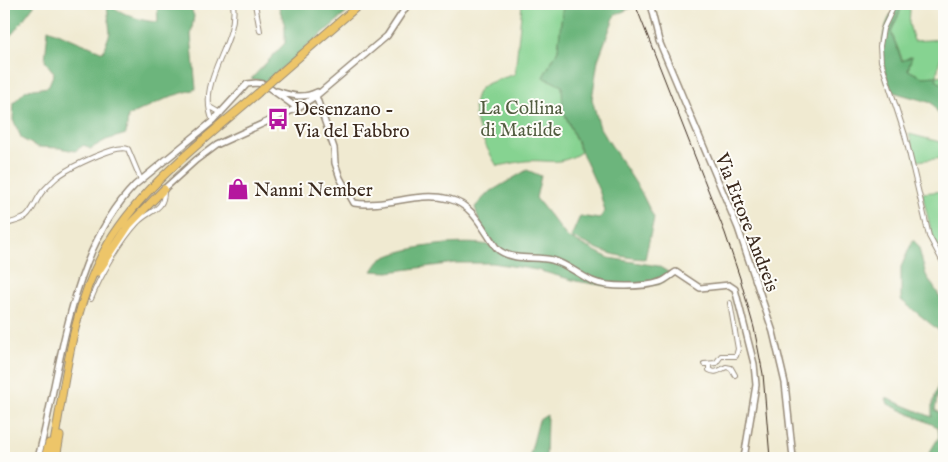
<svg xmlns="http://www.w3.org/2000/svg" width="948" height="462" viewBox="0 0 948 462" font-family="'IM FELL English',serif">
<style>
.green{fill:#86d391;stroke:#607e58}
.forest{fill:#6cb57b;stroke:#54704c}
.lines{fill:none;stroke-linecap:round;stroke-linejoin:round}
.minor-casing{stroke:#968a78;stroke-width:6}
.tertiary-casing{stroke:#968a78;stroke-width:8}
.trunk-casing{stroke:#968a78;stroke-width:9}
.minor{stroke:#fff;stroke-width:4}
.tertiary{stroke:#fff;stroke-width:5}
.trunk{stroke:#edc569;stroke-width:7}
.rail{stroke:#3b2a1e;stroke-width:1}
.trunk-bridge-casing{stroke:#968a78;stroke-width:9;stroke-linecap:butt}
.trunk-bridge{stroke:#edc569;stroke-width:7}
.labels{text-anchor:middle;stroke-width:4;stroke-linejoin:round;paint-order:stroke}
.park-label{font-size:19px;fill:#525d40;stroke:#fdfcf7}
.poi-label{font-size:19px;fill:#3b2a1e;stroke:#fdfcf7;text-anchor:start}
.street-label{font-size:19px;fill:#3b2a1e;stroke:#fdfcf7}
</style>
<rect width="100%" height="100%" fill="#fdfcf7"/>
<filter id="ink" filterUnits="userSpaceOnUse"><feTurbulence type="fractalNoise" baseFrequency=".02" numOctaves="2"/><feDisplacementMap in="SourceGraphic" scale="10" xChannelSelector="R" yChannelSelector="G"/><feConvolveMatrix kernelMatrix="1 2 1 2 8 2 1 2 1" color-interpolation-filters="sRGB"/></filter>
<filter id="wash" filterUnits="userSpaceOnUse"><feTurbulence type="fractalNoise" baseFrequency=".0096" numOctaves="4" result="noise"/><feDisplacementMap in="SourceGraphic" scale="20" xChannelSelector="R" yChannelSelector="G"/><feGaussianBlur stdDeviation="1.12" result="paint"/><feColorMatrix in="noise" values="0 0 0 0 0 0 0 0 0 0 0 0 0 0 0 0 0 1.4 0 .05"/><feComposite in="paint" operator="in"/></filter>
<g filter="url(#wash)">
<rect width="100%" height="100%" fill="#f0ead1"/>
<path class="green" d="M522 4H563L558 50 543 77 562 86 563 110 581 152C559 167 548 159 525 161 516 162 506 165 497 166 486 147 462 106 482 87 488 82 507 77 515 74Z
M898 4H907L910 10 909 24 914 41 944 39V54L942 55 939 63 937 76 944 75V86L936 80V76L922 77 908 70 911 57 903 61 891 32 901 9Z
M909 134 944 143V158L916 161Z
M944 191V258L932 235 922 193Z"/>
<path class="forest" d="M4 4H35L13 33 4 41Z
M107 4C124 14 138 21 158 22L157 4H189L194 16 191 35 196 89 172 96 128 116 126 134 106 140 90 149 84 145 75 151 60 148 38 147 22 139 13 120 14 102 26 90 48 87 54 73 45 61 48 29 103 52 110 33Z
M278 4H357L267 81 251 79 285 43V26Z
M563 4H630L631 8 615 15 598 60 592 99 600 128 640 190 654 218 645 259C612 257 600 250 571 237L580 216 599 219 605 211 600 193 563 110 562 86 543 77 558 50Z
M898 4 901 9 891 32 902 61 912 56 908 70 922 77 937 76 936 80 944 86V123L932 103 893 92C879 64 877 29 898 4Z
M527 170 541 176 536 198 567 237 609 258 658 266 673 275 659 284 620 288 576 281 537 270 493 263H455L388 272 372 271C375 267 378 261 382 259 404 246 469 239 493 246L481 228 475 207 488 193Z
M913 240 918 245 926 275 944 303V351L942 333 901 300V267Z
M941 376 935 410 944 415V458H926L939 437 938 427 888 404 886 398 932 417V406Z
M547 415 546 458H529L539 420Z"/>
</g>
<g filter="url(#ink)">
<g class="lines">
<g class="minor-casing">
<path id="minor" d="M255 4 260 31
M895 4 883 29 880 46 881 61 905 135 929 236 944 264
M209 106 221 113
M213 121C195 80 239 45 233 4
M4 225C11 222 20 221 26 217 34 210 36 199 43 191 48 186 54 179 60 175 71 167 116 144 128 149L141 180
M91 299C100 276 121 240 138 222 151 209 164 211 164 191
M704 364 716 363 721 356H736L738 349 730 303
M709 364V370C716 374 720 370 726 367L731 368 735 375"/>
</g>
<g class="tertiary-casing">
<path id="tertiary" d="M650 4 659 41 738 228 773 332 785 383 793 458
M277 91C292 96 303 99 317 92
M316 96 334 148 335 163 340 178 354 203C386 208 418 191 449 199 470 204 480 223 491 240 494 244 496 249 500 251 515 261 536 256 552 260 567 264 579 275 592 281 607 288 645 287 660 282 666 280 671 275 676 272L700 288 729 285 735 289 754 364 756 385 744 458
M164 189 196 160 216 145 297 108 316 96 387 36 408 4
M38 458C61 371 69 252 135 185L213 121 247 84 256 83 264 84 297 108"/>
</g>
<g class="trunk-casing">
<path id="trunk" d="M276 77 360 4
M98 272 129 225 164 189
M45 458 49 443
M51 458C65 390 69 316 103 253 136 190 205 139 258 93
M56 458 60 436"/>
</g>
<use href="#minor" class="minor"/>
<use href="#tertiary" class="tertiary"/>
<use href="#trunk" class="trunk"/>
<path class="rail" d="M635 4 725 233 740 278 754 328 763 374 770 458"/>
<g class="trunk-bridge-casing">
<path id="trunk-bridge" d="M258 93 276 77"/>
</g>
<use href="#trunk-bridge" class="trunk-bridge"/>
</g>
</g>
<defs>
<g id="bus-bare" transform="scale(1.725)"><path d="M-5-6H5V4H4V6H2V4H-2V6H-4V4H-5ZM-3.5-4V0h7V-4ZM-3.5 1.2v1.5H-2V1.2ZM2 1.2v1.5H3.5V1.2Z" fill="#b5179e" stroke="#fdfcf7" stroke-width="2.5" paint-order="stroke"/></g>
<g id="shop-bare" transform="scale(1.725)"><path d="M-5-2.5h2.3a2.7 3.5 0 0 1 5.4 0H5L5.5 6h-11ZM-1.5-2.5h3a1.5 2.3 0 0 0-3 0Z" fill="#b5179e" stroke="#fdfcf7" stroke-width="2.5" paint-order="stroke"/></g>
</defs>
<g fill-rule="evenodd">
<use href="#bus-bare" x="278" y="119"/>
<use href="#shop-bare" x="238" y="189"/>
</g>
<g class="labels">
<g class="park-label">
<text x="521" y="114">La Collina<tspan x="521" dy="22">di Matilde</tspan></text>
</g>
<g class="poi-label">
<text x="294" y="115">Desenzano -<tspan x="294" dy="22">Via del Fabbro</tspan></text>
<text x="254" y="196">Nanni Nember</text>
</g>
<g class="street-label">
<text transform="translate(748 222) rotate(69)" y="7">Via Ettore Andreis</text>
</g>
</g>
<rect width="948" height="462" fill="none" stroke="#fdfcf7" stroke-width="20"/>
</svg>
